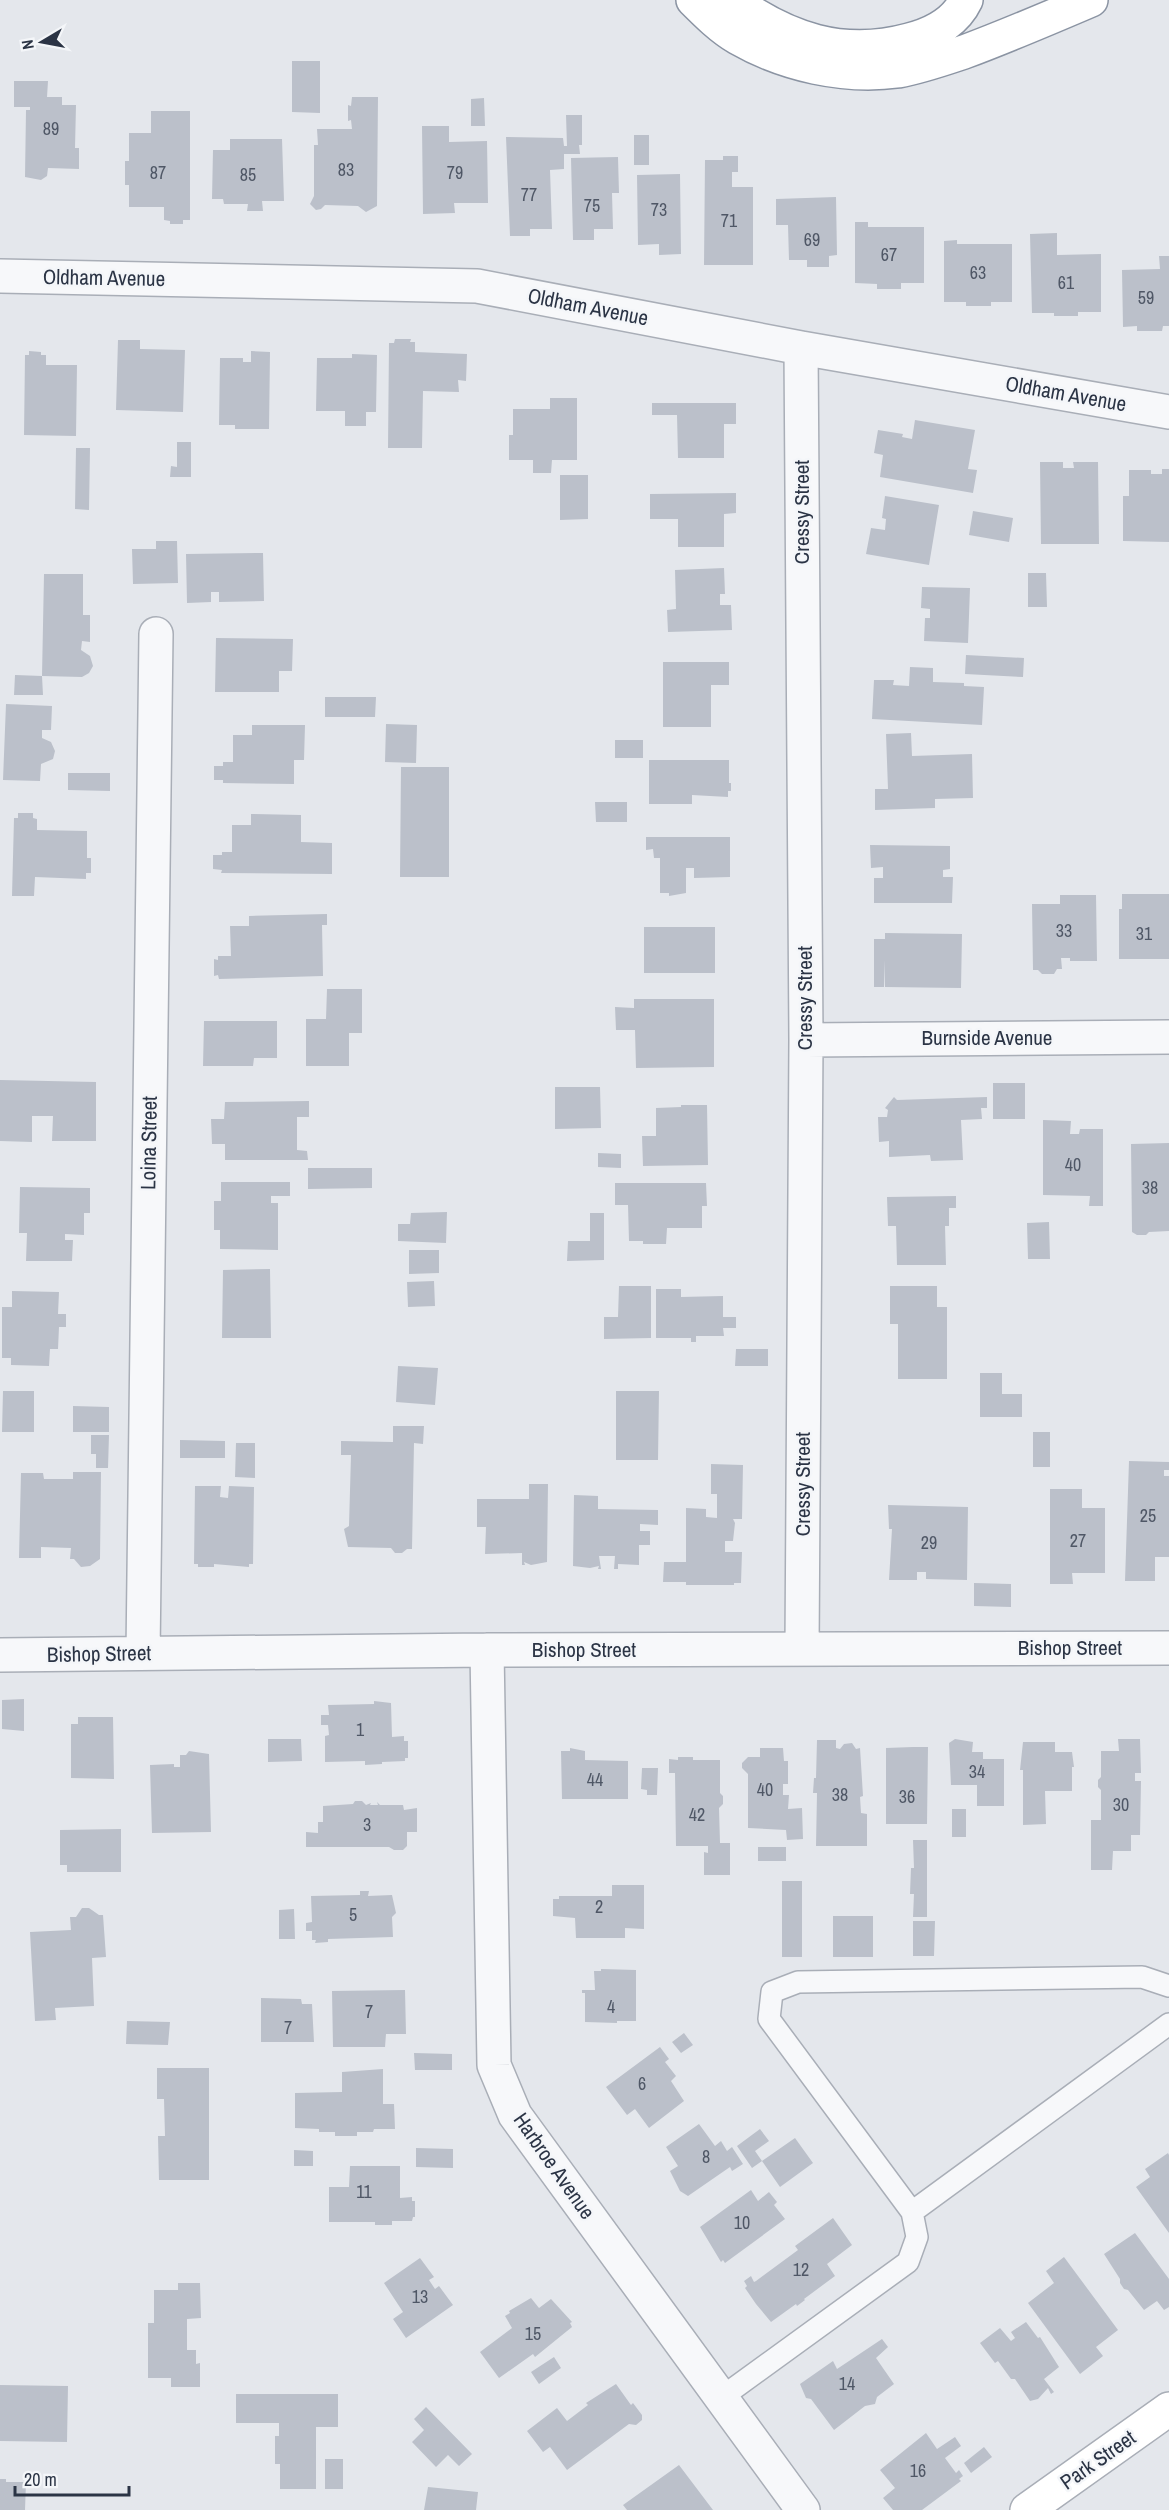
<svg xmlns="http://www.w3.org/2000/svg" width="1169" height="2510" viewBox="0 0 1169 2510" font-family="'Archivo Narrow',sans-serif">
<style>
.building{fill:#bbc0ca}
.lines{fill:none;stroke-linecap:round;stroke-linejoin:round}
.lane-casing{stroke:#a9aeb7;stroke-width:24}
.street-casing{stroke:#a9aeb7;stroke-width:36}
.secondary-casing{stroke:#a9aeb7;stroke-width:36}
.highway-casing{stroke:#8b94a3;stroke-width:36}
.lane{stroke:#f7f8fa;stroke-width:21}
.street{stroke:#f7f8fa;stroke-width:33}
.secondary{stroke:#fff;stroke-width:33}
.highway{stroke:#fff;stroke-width:33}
.labels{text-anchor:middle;stroke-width:5;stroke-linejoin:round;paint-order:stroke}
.number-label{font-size:18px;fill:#4f5766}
.street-label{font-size:21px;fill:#2b3445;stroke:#f4f6f9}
</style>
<rect width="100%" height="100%" fill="#e4e7ec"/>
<path class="building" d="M292 61H320V113L292 112Z
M14 81H48L47 97H62V105H76L75 148H79V169L48 168 47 176 41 180 25 177 26 110H30V107H14Z
M352 97H378L377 206 366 212 358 206 325 205 321 209 316 210 310 204 314 196V145H318L317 129H352L351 120 348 121V105L351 106Z
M484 98 485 126H471V99Z
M151 111H190V220H183V224H170V221L164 220V207H129V185H125V161H129V133H151Z
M566 115H582V145H579L580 154H564V169L550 170 552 229H530V236H510L506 137 563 138 564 146H567Z
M422 126H449V142L487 141 488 203H454L455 213 423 214Z
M634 135H649V165H634Z
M230 139H282L284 201H262L263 211H247L248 204H224L223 199H212L213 150H230Z
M723 156H738V172H732V187H753V265H704L705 160H723Z
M618 157 619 193H612L613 229H594V240H573L571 158Z
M680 174 681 254 659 255V244L638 245 637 175Z
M836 197 837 255 829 256V267H807V260H789L788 225H776V199Z
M855 222H868V227H924V283H901V289H877V284L855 283Z
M1057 233V255L1101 254V312H1078V316H1054V313H1032L1030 234Z
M957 240V244H1012V302H991V306H966V302H944V241Z
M1159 256H1169V326H1163L1162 331H1137V326L1123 327 1122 270 1160 269Z
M395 339H411L410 342H415V352L467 354 466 381 458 380 459 392 423 391 422 448H388L389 343H394Z
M118 340H140V349L185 350 183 412 116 410Z
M29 351 41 352V355H46V365H77L76 436 24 435 25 355H29Z
M251 351 270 352 269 429H235V425H219L220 358H243V362H251Z
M352 354 377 355 376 412H366V426H345V411H316L317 358H352Z
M550 398H577V460H552L551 473H533V460H509V435H513V409H550Z
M652 403H736V424H724V458H678L677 415H652Z
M915 420 975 430 968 469 977 470 973 493 880 477 883 455 874 453 878 430 903 434 902 437 912 439Z
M177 442H191V477H170L171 466 177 467Z
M76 448H90L89 510 75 509Z
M1040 462H1063V468H1074L1073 462H1098L1099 544H1041Z
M1162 469H1169V542L1123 541V496H1129V470H1151V474H1162Z
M560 475H588V519L560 520Z
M736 493V513L724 514V547H678V519H650V494Z
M885 496 939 505 929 565 866 554 871 528 885 530 886 519 882 518Z
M973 511 1013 518 1009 542 969 535Z
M156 541H177L178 583 133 584 132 549H156Z
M263 553 264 601 219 602V592H211V602L187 603 186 554Z
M724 568 725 594H720V605H731L732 630 668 632 667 610 676 609 675 570Z
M1028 573H1046L1047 607H1028Z
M44 574H83V615H90V642L82 641 81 650 90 656 93 666 89 673 82 677 42 676 43 695H14L15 675 42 676Z
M922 587 970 588 968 643 924 641 925 618H930V609L921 608Z
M216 638 293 639 292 671H279V692H215Z
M966 655 1024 658 1023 677 965 674Z
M663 662H729V685H711V727H663Z
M910 667 933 668V682L964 683V686L984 687 982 725 872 719 874 680H894L893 685 909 686Z
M325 697H376L375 717H325Z
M6 704 52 706 51 730H42V738L51 742 55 751 53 759 41 764 40 781 3 780Z
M386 724 417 725 416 763 385 762Z
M252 725H305L304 760H294V784L223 783V780H214V766H223V762H233V735H252Z
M911 733 912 756 972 754 973 798 935 799V808L875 810V789H888L886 734Z
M615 740H643V758H615Z
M649 760H729V783H731V791H728V797L692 795V804H649Z
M401 767H449V877H400Z
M68 773H110V791L68 790Z
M595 802H627V822H596Z
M18 813H33V818L37 819V830L87 831V858H91V873H86V879L35 877 34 896H12L14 818H18Z
M251 814 301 815V842L332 843V874L221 873 222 870 213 869V855H222V852H232V825H251Z
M646 837H730V877L694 878V868H686V893L669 896V893H660V858H654L653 849 646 850Z
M870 845 950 846V869L943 870V877H953L952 903H874V878H883V867L871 868Z
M1122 894H1169V959H1119V909H1122Z
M1060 895H1096L1097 961H1070V958H1061L1062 969H1057L1054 974H1042L1038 970H1033L1032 904H1060Z
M327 914V925H322L323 976 219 979 218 975 214 976V959L218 960V956H231L230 926H249V916Z
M644 927H715V973H644Z
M885 933 962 934 961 988 885 987V960L884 987H874V939H885Z
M327 989H362V1033H349V1066H306V1019H326Z
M634 999H714V1067L636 1068 635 1030H616L615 1007 634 1008Z
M204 1021H277V1058H254L253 1066H203Z
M0 1080 96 1082V1141H52L53 1116H32V1142L0 1141Z
M993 1083H1025V1119H993Z
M555 1087H600L601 1128 555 1129Z
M894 1097 897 1100 987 1097V1108H981L982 1119 961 1120 963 1160 931 1161 930 1155 889 1157V1141L879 1142 878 1117H887L888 1110 885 1108Z
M309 1101V1117H297V1150L307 1151 308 1160H225V1144H212L211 1119H224L225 1102Z
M681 1105H707L708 1165 643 1166 642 1136H656V1108L681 1107Z
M1043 1120 1071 1121 1070 1134H1079L1080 1129H1103V1206H1089L1090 1196 1043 1195Z
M1169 1143V1231L1149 1232 1146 1235H1137L1132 1232 1131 1144Z
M598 1153 621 1154V1168L598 1167Z
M308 1168H372V1188L308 1189Z
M221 1182H290V1196H271V1203H278V1250L220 1249V1230H214V1201H221Z
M615 1183H706L707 1206H702V1228H667L666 1244H643V1241H629L628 1205H615Z
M20 1187 90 1188V1213H84V1235L65 1234V1240H73L72 1261H26L27 1233H19Z
M956 1196V1208H949V1226H945L946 1265H897L896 1226H888L887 1197Z
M447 1212 446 1243 398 1241V1224H410L411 1213Z
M590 1213H604V1260L567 1261 568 1241H590Z
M1049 1222 1050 1259H1028L1027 1223Z
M409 1250H439V1273L409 1274Z
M270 1269 271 1338H222L223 1270Z
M434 1281 435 1306 408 1307 407 1282Z
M619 1286H651V1338L604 1339V1317H618Z
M890 1286H937V1307H947V1379H898V1324H890Z
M656 1289H681V1297L723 1296V1317H736V1328H723L724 1336H696V1342H691V1338H656Z
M12 1291 59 1292 58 1314H66V1327H59L58 1349H50L49 1366 11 1365V1358H2V1307H12Z
M736 1349H768V1366H735Z
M398 1366 438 1368 435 1405 396 1402Z
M980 1373H1002V1394H1022V1417H980Z
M3 1391H34V1432H2Z
M616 1391H659L658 1460H616Z
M73 1406 109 1407V1432H73Z
M393 1426H424L423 1444 414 1443 412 1549H407L402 1553H395L391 1548 348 1547 344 1529 349 1526 351 1455H341V1441L393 1442Z
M1033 1432H1050V1467H1033Z
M91 1435H109L108 1468H96V1454H91Z
M180 1440 225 1441V1458H180Z
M236 1443H255V1478L235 1477Z
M1129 1461 1169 1462V1470H1164V1476H1169V1557H1155V1581H1125Z
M711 1464 743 1465 742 1519H733L735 1523 733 1541H725V1552H742L741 1583H734V1585H686V1582H663L664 1562H686V1508L706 1509V1517L717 1518V1494H711Z
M73 1472H101L100 1559 90 1566 81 1567 74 1559H70L71 1548 41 1547V1558H19L21 1473H43L44 1479H73Z
M529 1484H548L547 1562 531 1565 524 1562 525 1565H522V1553L485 1554 486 1527H477V1499H529Z
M195 1486H221L220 1497 228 1498 229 1486 254 1487 253 1564H249V1567L214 1564V1567H198V1564H194Z
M1050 1489H1082V1508H1105V1573H1072L1073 1584H1050Z
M574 1495 598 1496V1509L658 1510V1525L640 1524V1531H650V1545H639V1565L618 1564V1569H614L615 1556H599L601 1569H598L599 1566 590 1568 573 1566Z
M888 1505 968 1507 967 1580 926 1579V1572H917V1580H889L892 1529H889Z
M974 1583 1011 1584V1607L974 1606Z
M24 1699V1731L2 1729V1700Z
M374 1701 391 1703 392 1737 404 1736V1741H408V1758H405V1761L382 1762V1764L365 1765V1761L325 1762V1736L329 1735 328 1725H321V1715H329L328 1705 374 1704Z
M78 1717H113L114 1779 71 1778V1724H78Z
M268 1739H301L302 1761 268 1762Z
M955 1739 973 1742 972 1752H983V1759H1004V1806H977V1785H951L949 1743Z
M1118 1739H1140L1141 1773H1135V1781H1141L1140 1835H1131V1851H1113L1112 1870H1091V1820H1101V1790L1098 1787V1780L1101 1777V1751H1119Z
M817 1740H836V1748L840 1749 844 1744 852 1743 856 1749 860 1748 863 1796 860 1797 861 1813 867 1814V1846H816L817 1793H813L814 1778H816Z
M1023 1742H1055V1752H1072L1074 1767H1072V1791H1045L1046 1824 1023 1825V1770H1020Z
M913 1747H928L927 1824H886V1748Z
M570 1748 585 1751V1760L628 1761V1799H562L561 1751H570Z
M760 1748H783L784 1761H788V1784H783V1795H789L788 1809 802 1808 803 1839 787 1840 786 1830 748 1828V1774L742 1768V1763L748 1757H760Z
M189 1751 209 1754 211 1832 152 1833 150 1765 174 1764V1767H180V1755H186Z
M678 1757H693V1760H720V1793L723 1796V1804L719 1808 720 1843H730V1875H704V1852L708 1853V1846H676L675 1773H669V1759L678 1760Z
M642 1768H658L657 1795H647V1790L641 1789Z
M355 1801H362L366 1805 371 1803 370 1805H378L377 1802 380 1805H403L404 1810 417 1808V1832H407V1846L403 1850H394L389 1847H306V1832L318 1833V1822H323V1806L353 1804Z
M952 1809H966V1837H952Z
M121 1829V1872H67V1865H60V1830Z
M913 1840H927V1917H913L914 1894H910L911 1868H914Z
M758 1847H786V1861H758Z
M782 1881H802V1957H782Z
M612 1885H644V1929L625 1928V1938H576L575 1918 553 1916V1899H559V1896H612Z
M360 1891H369L368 1896 392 1895 396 1913 392 1917 393 1937 328 1939V1942L315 1943 316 1940H312V1931H306V1923L312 1922 311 1896 360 1895Z
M82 1908H89L99 1915H103L106 1957 92 1958 94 2006 55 2008 56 2020 35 2021 30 1932 71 1930 70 1917H76Z
M294 1909 295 1939H279V1910Z
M833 1916H873V1957H833Z
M913 1921H935L934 1956H913Z
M601 1969 636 1970V2021H617V2023L585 2022V1993H582V1990H595L594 1971H601Z
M405 1990 406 2034H386L385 2047H333L332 1991Z
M261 1998 301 1999 302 2004H312L314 2042H261Z
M127 2021 170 2022 168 2045 126 2044Z
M684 2033 693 2045 681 2053 672 2042Z
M660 2047 669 2059 665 2062 676 2076 671 2081 684 2101 649 2128 635 2109 627 2115 606 2087Z
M414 2053 452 2054V2070H415Z
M157 2068H209V2180H159L158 2136H165L164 2099H157Z
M383 2069V2104H394L395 2129H374L373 2132H357V2136H335V2132H319V2129L295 2128V2093L342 2092V2072Z
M699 2124 715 2146 721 2141 727 2151 732 2147 743 2164 732 2171 730 2167 688 2196 680 2191 670 2171 678 2166 666 2147Z
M760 2129 769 2141 755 2151 762 2161 795 2138 813 2163 780 2187 762 2161 752 2168 737 2146Z
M416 2148 453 2149V2168L416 2167Z
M294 2150 313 2151V2166H294Z
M1168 2153 1169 2155V2233L1136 2187 1150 2177 1145 2169Z
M350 2166H400V2198L412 2197V2201H415V2217H413L412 2221H392V2225H375V2222H329V2187H349Z
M751 2190 758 2201 769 2192 777 2202 774 2205 785 2219 725 2263 723 2260 721 2262 700 2227Z
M833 2218 852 2245 827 2264 835 2276 804 2299 805 2300 797 2306 796 2304 771 2322 756 2304 745 2288 747 2286 744 2281 751 2276 754 2282 756 2281 798 2250 795 2246Z
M1135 2233 1169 2279V2307L1164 2310 1157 2301 1144 2310 1128 2290 1124 2289 1120 2283V2279L1104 2254Z
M1064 2257 1118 2330 1096 2347 1103 2356 1080 2374 1028 2303 1054 2283 1046 2271Z
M420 2258 434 2277 429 2280 435 2289 439 2286 453 2305 406 2338 393 2319 403 2312 384 2283Z
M178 2283H200L201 2318 187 2319V2350H196V2364L200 2363V2387H171V2378H148V2323H154V2290H178Z
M531 2298 539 2308 551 2299 572 2322 570 2323 572 2327 535 2357 533 2354 499 2378 480 2352 512 2328 505 2316 510 2313 509 2311Z
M1026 2322 1038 2338 1040 2337 1059 2367 1044 2379 1054 2392 1051 2394 1048 2388 1038 2399 1030 2401 1015 2379H1011L998 2361 995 2363 980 2343 1000 2328 1011 2341 1015 2338 1011 2332Z
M882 2339 888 2347 876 2358 894 2384 877 2397 875 2404 865 2406 834 2430 811 2399 806 2398 800 2384 833 2361 837 2369Z
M554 2357 561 2368 539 2384 531 2372Z
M616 2384 631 2405 633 2403 642 2415V2420L636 2425 629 2424 567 2470 550 2447 543 2452 527 2431 557 2408 567 2421 588 2405 586 2403Z
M0 2385 68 2386 67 2442 0 2441Z
M236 2394H338V2427H316V2489H280V2464H275V2436H279V2423H236Z
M426 2407 472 2454 459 2466 448 2455 436 2467 412 2442 424 2430 414 2419Z
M926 2433 937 2449 955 2437 961 2446 945 2458 956 2473 959 2470 963 2476 959 2479 961 2481 922 2510H893L883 2498 895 2488 880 2470Z
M984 2447 992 2457 971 2473 964 2463Z
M325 2459H343V2489H325Z
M679 2465 713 2510H627L623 2505Z
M0 2479H6V2482H26L25 2510H0Z
M428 2487 478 2492 476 2510H424Z"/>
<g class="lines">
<g class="lane-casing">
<path id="lane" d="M912 2212 1169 2024
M722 2397 908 2262 917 2237 912 2212 769 2019 772 1992 798 1982 1142 1977 1169 1986"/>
</g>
<g class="street-casing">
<path id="street" d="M0 276 477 286 801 348 1169 412
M801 348 806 1040 802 1649
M806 1040 1169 1037
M487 1650 494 2065 515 2115 803 2510
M143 1653 156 634
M0 1655 487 1650 1169 1648"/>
</g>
<g class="secondary-casing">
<path id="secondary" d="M1027 2510 1169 2409"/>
</g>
<g class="highway-casing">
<path id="highway" d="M693 0C707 14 721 28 738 38 785 65 844 78 898 71 920 67 943 59 964 52 1007 36 1049 18 1091 0
M733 0C787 39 843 58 909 40 933 34 955 23 966 0"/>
</g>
<use href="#lane" class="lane"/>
<use href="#street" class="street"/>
<use href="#secondary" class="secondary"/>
<use href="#highway" class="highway"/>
</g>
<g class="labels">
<g class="number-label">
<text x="51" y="135">89</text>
<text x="346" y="176">83</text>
<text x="158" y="179">87</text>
<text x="455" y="179">79</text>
<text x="248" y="181">85</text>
<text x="529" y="201">77</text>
<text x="592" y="212">75</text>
<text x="659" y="216">73</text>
<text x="729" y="227">71</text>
<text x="812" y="246">69</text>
<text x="889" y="261">67</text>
<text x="978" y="279">63</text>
<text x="1066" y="289">61</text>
<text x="1146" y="304">59</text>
<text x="1064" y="937">33</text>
<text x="1144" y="940">31</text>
<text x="1073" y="1171">40</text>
<text x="1150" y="1194">38</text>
<text x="1148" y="1522">25</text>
<text x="1078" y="1547">27</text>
<text x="929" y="1549">29</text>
<text x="360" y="1736">1</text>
<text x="977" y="1778">34</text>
<text x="595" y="1786">44</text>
<text x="765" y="1796">40</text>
<text x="840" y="1801">38</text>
<text x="907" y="1803">36</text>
<text x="1121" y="1811">30</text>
<text x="697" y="1821">42</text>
<text x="367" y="1831">3</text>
<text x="599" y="1913">2</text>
<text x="353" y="1921">5</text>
<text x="611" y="2013">4</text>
<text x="369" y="2018">7</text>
<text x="288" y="2034">7</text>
<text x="642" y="2090">6</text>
<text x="706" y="2163">8</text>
<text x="364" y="2198">11</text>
<text x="742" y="2229">10</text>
<text x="801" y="2276">12</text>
<text x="420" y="2303">13</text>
<text x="533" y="2340">15</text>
<text x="847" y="2390">14</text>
<text x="918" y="2477">16</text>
</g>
<g class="street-label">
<text transform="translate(104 278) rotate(1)" y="7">Oldham Avenue</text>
<text transform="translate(588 307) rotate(11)" y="7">Oldham Avenue</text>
<text transform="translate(1066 394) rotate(10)" y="7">Oldham Avenue</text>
<text transform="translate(802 512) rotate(-90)" y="7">Cressy Street</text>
<text transform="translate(805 998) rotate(-90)" y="7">Cressy Street</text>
<text x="987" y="1045">Burnside Avenue</text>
<text transform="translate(149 1143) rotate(-89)" y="7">Loina Street</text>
<text transform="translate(803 1484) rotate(-90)" y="7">Cressy Street</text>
<text x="1070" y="1655">Bishop Street</text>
<text x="584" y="1657">Bishop Street</text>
<text transform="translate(99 1654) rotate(-1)" y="7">Bishop Street</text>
<text transform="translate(554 2166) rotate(55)" y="7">Harbroe Avenue</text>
<text transform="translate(1098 2460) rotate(-35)" y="7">Park Street</text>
</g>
</g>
<g transform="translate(42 42) rotate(260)" stroke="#f4f6f9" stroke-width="4.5" paint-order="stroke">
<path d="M0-4.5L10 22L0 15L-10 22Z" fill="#2b3445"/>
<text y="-9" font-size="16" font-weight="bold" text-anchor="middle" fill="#2b3445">N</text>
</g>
<path d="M15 2486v9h114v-9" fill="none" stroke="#2b3445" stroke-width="3"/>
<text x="24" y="2486" font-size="18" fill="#2b3445" stroke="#f4f6f9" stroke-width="4.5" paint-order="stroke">20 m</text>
</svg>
